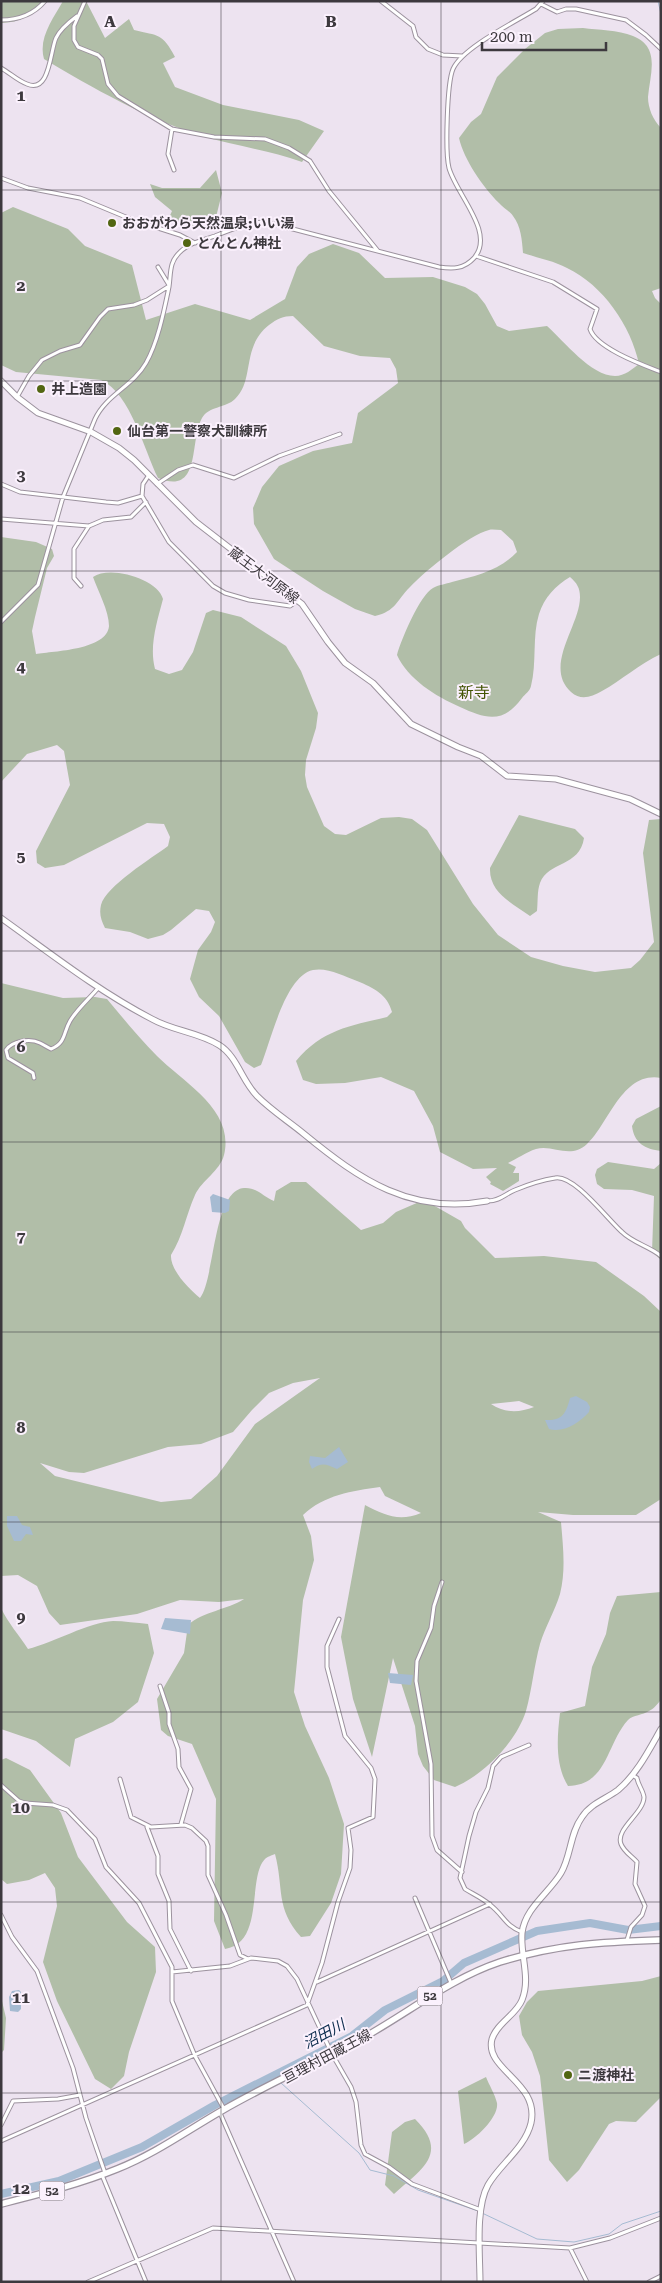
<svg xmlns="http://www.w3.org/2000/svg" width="662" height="2283" viewBox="0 0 662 2283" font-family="'Roboto Serif','Noto Sans JP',serif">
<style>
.green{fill:#b1bea8;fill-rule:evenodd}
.water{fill:#a6bbd2}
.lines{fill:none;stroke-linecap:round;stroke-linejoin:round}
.stream{stroke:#a6bbd2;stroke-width:1}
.river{stroke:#a6bbd2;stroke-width:8}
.street-casing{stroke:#9c929e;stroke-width:5}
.secondary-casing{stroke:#9c929e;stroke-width:7}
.primary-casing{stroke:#9c929e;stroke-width:8}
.street{stroke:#fff;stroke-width:3}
.secondary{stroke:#fff;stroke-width:5}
.primary{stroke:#fff;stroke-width:5.5}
.grid{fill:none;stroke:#3d393e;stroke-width:1;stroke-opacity:0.55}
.poi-dot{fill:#526612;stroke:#fbf1fd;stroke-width:2}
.labels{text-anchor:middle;stroke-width:4;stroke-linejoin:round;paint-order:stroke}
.shield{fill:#fbf1fd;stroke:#767077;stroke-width:1}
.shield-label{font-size:12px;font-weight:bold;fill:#3d393e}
.poi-label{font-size:14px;font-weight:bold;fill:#3d393e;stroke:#fbf1fd;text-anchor:start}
.street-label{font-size:14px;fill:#3d393e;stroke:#fbf1fd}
.water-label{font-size:15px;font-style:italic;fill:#0b2b4c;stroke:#fbf1fd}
.quarter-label{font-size:16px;fill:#435504;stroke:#fbf1fd}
.grid-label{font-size:16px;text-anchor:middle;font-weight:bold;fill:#3d393e;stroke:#fbf1fd;stroke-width:4;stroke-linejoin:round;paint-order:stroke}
</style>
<rect width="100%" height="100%" fill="#ede3f0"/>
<path class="green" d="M1 1H46C33 14 20 23 1 23Z
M63 1H86L105 38 129 19 134 30C159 36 162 33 175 57L163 63 175 87 223 105 299 120 324 131 302 162C269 150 235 146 202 136 147 119 93 88 44 59 38 38 53 19 63 1Z
M583 28C598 30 618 30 633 36 661 47 650 74 648 97 648 108 653 120 661 128V288L652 291 655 298 661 304V654C639 664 622 680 602 691 591 697 581 701 571 692 543 666 580 626 580 597 580 588 577 583 570 577 556 585 544 598 539 614 532 636 537 663 531 686 530 691 525 694 522 698 503 724 486 719 460 707 435 696 408 679 397 655 401 640 420 595 433 588 438 585 446 584 452 582 475 576 499 571 517 552L513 541 501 530C497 530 492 529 489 530 470 534 424 572 410 587 396 601 396 611 375 616L355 609 323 591 274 559 254 524 253 508 262 487 279 466 313 451 352 443 358 413 398 383 396 369 390 358 360 356 324 346 293 316C283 316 277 319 269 325 241 347 255 380 235 399 226 408 209 406 202 418 189 441 202 496 158 478 144 450 131 394 101 380L16 372 1 365V213L13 207 68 229 85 246 132 265 146 320 195 304 250 320 285 299 297 267 309 254 333 244 359 253 385 278 433 277 465 287 477 294 485 304 497 326 509 331 547 326C564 341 591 376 615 376 625 376 632 369 639 364 631 326 603 285 567 268 554 261 538 258 523 253 522 240 521 226 513 216 510 211 503 208 499 203 483 187 464 160 459 138L471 122 481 114 497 77 525 49 545 33 558 29Z
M216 170 222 193 215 221C196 234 187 228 168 220L172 211 155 197 150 184 162 188H200Z
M1 537 36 542 52 549 54 556 47 568 35 617 32 631 36 654C54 651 107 650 109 626 109 611 98 591 93 577 110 565 158 579 163 599 157 622 149 646 155 669L169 674 182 670 193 652 206 613 213 610 241 617 286 646 301 671 318 713 316 728 306 760 305 775 307 787 324 826 335 834 346 835 381 818 399 817 412 819 427 830 473 904 498 935 531 957 563 966 595 972 631 968 640 960 654 942 643 853 649 820 661 819V1078C622 1071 609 1124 587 1144 570 1160 553 1144 536 1149 526 1152 517 1159 508 1163L516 1167 513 1173H519V1181L503 1191 490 1184 491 1182 486 1177 497 1168 473 1169 440 1152 433 1126 414 1091 381 1077 345 1083 316 1084 303 1080 296 1061C322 1030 349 1026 387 1017L392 1012C387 994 374 988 357 981 344 976 327 967 313 970 285 976 271 1041 261 1065L254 1068 245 1062 219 1016 199 997 190 979 198 950 211 932 215 922 209 911 196 909 171 930 163 935 148 939 130 932 105 928C101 920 99 914 101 905 106 886 152 858 168 846L170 837 164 824 147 823 64 865 45 868 37 863 36 851 70 785 64 751 57 745 27 754 1 782Z
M519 815 575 829 584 838C580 867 548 861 540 883 537 891 538 902 537 911L530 916C512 903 489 893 490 868Z
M1 983 63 998 95 997 107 999C123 1018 139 1038 157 1056 184 1083 235 1110 224 1155 220 1171 202 1180 195 1195 186 1215 183 1236 171 1255 170 1270 189 1289 200 1298 215 1279 213 1190 244 1188 257 1187 263 1197 274 1201L276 1191 291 1182H306L361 1230 383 1223 396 1212 419 1202 433 1205 461 1221 465 1228 495 1258 544 1256 596 1262 644 1296 661 1312V1499L636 1515H573L538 1512 561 1522C563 1547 566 1570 560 1594 555 1611 545 1627 540 1644 534 1666 532 1689 526 1711 516 1742 485 1774 455 1787L434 1780 423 1766 418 1754 415 1726 393 1658 372 1757 353 1699 341 1637 365 1505C384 1515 399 1522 421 1513L385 1496 380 1487C352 1491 324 1495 303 1515L311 1536 314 1560 303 1600 294 1692 305 1726 329 1778 344 1824 341 1874 331 1903 310 1936 301 1937C275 1908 284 1888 275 1854 272 1855 267 1857 265 1859 247 1877 265 1943 225 1949L214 1921 216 1799 192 1744 168 1736 161 1730 157 1699 184 1653 188 1625C204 1611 227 1610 244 1599L219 1602 180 1600 137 1614 60 1625 49 1613 37 1586 18 1575 1 1576ZM320 1378 255 1424 217 1476 191 1499 161 1502 55 1476 40 1463 69 1472 84 1473 168 1447 201 1444 233 1432 252 1410 269 1393 293 1383ZM519 1401 534 1407C519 1413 504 1413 491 1404Z
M661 1106V1151C645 1149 634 1143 632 1126L636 1119Z
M608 1162 654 1169 661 1163V1260L652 1252 654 1196 632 1190 604 1189 597 1184 595 1175 597 1169Z
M661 1592V1700C657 1704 654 1709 649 1711 643 1715 633 1715 628 1720 606 1744 608 1785 568 1786 555 1765 557 1738 560 1713L585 1706 592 1667 606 1634 610 1613 617 1596Z
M1 1608C8 1623 19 1635 28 1649 53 1643 89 1622 113 1621 124 1621 137 1623 148 1624L154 1653 138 1702 113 1722 75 1739 70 1767 36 1741 1 1729Z
M6 1758 30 1770 61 1813 78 1857 127 1922 155 1947 156 1972 129 2052 124 2076 111 2089 95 2079 57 2001 43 1962 57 1906 55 1888 45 1873 29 1880 7 1884 1 1879V1760Z
M661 1976V2097L636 2122 616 2121 609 2124 579 2170 567 2182 549 2160 540 2076 532 2052 522 2035 519 2016 527 2002 538 1991 642 1981Z
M1 1997 6 2018 4 2050 1 2053Z
M486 2077C489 2085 495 2094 497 2103 499 2117 476 2139 464 2144L458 2091Z
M415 2119C450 2154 421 2169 394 2194L385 2185 392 2132 405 2122Z"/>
<path class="water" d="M213 1194 230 1200 229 1211 225 1213 212 1212 210 1197Z
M576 1396 587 1402 590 1407 589 1412C579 1423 564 1433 549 1429L545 1420C562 1421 566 1414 570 1398Z
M339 1447 348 1462 337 1469C326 1464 322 1462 312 1469L309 1462 310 1456 325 1458Z
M7 1516H17L22 1525 30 1527 33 1535 26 1534 21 1541H14L7 1526Z
M165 1618 191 1620 190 1634 161 1629Z
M388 1673 413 1675 411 1685 390 1683Z
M19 1990 21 1992V2009L18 2012 10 2011 9 1997 12 1991Z"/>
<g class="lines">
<path class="stream" d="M658 1 661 14
M1 70 9 75
M23 84 35 87 43 83
M281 2083 359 2153 370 2170 394 2176 418 2190 478 2211
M482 2213 537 2239 574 2242 609 2234 622 2224 661 2211"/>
<path class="river" d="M1 2194 59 2181 142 2147 215 2105 352 2036 385 2010 443 1981 464 1963 537 1931 590 1923 628 1930 661 1926"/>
<g class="street-casing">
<path id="street" d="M85 1 74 26V40L78 47 98 55 102 59 108 84 118 96 172 129 214 137 265 139 289 148 310 161 329 191 378 251
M381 1 413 26 416 37 428 49 443 55 462 56
M541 4 557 12 566 9H576L626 20 646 35 661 49
M1 20C18 20 34 14 45 1
M1 68C10 73 18 81 27 84 50 94 50 51 56 38 60 29 69 22 77 16
M172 129 168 154 174 170
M1 178 28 188 80 198 133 220 180 235 195 243
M476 256 553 282 597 309 590 329C596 348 643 365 661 372
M158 267 169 285
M17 397 29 376 42 360 60 351 80 345 100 317 108 309 134 305 147 300 169 286
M149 475 143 484 142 496 169 542 213 586 225 593 249 600 290 606 297 601
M1 484 20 492 106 502 118 503 142 496
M157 484 178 470 193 465 234 478 279 456 340 434
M1 519 89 526 103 520 131 517 146 502
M81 586 74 578V549L89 526
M1 622 38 585 63 497 95 419C106 395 133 386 146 363 158 342 164 311 169 287 171 273 169 262 180 252 189 243 203 240 215 236 232 229 248 222 266 222L439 267C453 269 464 269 474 258 496 233 456 194 449 168 445 152 447 83 453 69 462 48 515 22 536 9L543 1
M34 1078 33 1073 8 1058 6 1050C12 1041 30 1038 40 1043 44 1045 47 1047 51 1049 66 1043 63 1033 70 1021 77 1009 90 998 99 987
M488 1201C500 1201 505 1194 515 1190 527 1185 542 1180 555 1178 574 1174 608 1220 622 1232 633 1243 649 1246 661 1256
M442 1582 434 1606 431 1628 417 1661 416 1681 431 1764 432 1836 437 1850 462 1872
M160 1686 169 1713V1724L178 1749 179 1767 191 1789 181 1824
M120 1779 131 1817 151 1827 185 1825 192 1828 206 1841 208 1846V1875L226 1915 240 1955 248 1959
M1 1785 19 1801 25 1803 53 1805 67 1810 95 1839 106 1867 139 1903 172 1967V2001L195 2056 224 2109
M147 1827 158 1856V1874L169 1901 170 1929 191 1971
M415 1898 451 1983
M1 1915 12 1937 37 1971 73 2068 86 2118 105 2173
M522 1932C504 1925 504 1915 489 1904 482 1898 473 1894 465 1889L460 1878 469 1836 476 1812 488 1788 493 1766 501 1757 529 1745
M627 1940 631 1927 642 1915 645 1906 635 1884 637 1862C632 1856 624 1852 621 1844 615 1829 644 1813 644 1797 643 1790 638 1785 637 1778L632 1775
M172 1972 230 1966 251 1958 278 1961 287 1966 297 1979 332 2054 351 2087 356 2102 361 2145 365 2154 389 2167 412 2184 481 2210
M317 1982 490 1904
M220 2113 294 2282
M1 2125 13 2101 58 2099 80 2095
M1 2141 307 2005 322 1963 338 1902 350 1868 351 1850 348 1828 373 1817 375 1779 371 1768 345 1736 327 1667V1646L339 1619
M102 2175 146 2282
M570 2248 587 2282
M88 2282 213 2228 570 2248 610 2238 661 2218
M649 2282 661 2276"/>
</g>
<g class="secondary-casing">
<path id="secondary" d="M1 381 17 397 38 413 91 432 119 448 134 460 196 522 302 604 328 642 345 663 373 683 411 724 458 747 481 756 507 776 556 779 630 799 661 814
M1 918C50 953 98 991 152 1019 173 1031 198 1032 219 1045 237 1056 242 1081 257 1096 271 1110 288 1121 304 1134 360 1180 411 1215 487 1201
M480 2282C480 2255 475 2208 488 2185 500 2164 525 2148 531 2123 540 2082 484 2070 492 2039 497 2023 516 2015 522 2000 531 1978 520 1955 522 1933 525 1908 549 1893 561 1873 571 1856 570 1833 582 1817 590 1804 606 1799 618 1790 637 1774 649 1750 661 1729"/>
</g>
<g class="primary-casing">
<path id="primary" d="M1 2204C40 2194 80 2184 117 2169 155 2154 188 2130 223 2110 270 2083 320 2061 368 2035 412 2010 452 1978 500 1962 558 1944 602 1942 661 1940"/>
</g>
<use href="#street" class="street"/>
<use href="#secondary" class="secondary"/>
<use href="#primary" class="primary"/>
</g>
<path class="grid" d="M221 1V2282M441 1V2282M1 190H661M1 381H661M1 571H661M1 761H661M1 951H661M1 1142H661M1 1332H661M1 1522H661M1 1712H661M1 1902H661M1 2093H661"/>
<g class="poi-dot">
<circle cx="112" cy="223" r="5"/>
<circle cx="187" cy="243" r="5"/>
<circle cx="41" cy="389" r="5"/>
<circle cx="117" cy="431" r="5"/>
<circle cx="568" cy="2075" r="5"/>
</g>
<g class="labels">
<g class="shield">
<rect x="417.5" y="1986.5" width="25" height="19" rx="4"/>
<rect x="39.5" y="2181.5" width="25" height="19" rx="4"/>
</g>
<g class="shield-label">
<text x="430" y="2000">52</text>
<text x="52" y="2195">52</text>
</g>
<g class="poi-label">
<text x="122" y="228">おおがわら天然温泉;いい湯</text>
<text x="197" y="248">とんとん神社</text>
<text x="51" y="394">井上造園</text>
<text x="127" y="436">仙台第一警察犬訓練所</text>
<text x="578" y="2080">ニ渡神社</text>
</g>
<g class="street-label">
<text transform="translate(264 575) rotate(37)" y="5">蔵王大河原線</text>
<text transform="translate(327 2056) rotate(-28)" y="5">亘理村田蔵王線</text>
</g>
<g class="water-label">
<text transform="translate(324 2034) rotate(-28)" y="5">沼田川</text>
</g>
<g class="quarter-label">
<text x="474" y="698">新寺</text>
</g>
</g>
<g class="grid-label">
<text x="110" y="27">A</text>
<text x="331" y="27">B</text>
<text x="21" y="101">1</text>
<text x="21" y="291">2</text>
<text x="21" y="481">3</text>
<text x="21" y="672">4</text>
<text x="21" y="862">5</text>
<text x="21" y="1052">6</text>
<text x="21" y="1242">7</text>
<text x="21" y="1433">8</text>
<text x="21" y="1623">9</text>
<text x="21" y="1813">10</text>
<text x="21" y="2003">11</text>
<text x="21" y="2194">12</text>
</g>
<rect width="662" height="2283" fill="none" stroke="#3d393e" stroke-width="5"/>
<path d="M482 42v8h124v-8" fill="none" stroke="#3d393e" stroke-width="2.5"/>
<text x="490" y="42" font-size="15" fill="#3d393e" stroke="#fbf1fd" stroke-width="4" paint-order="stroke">200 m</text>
</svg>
